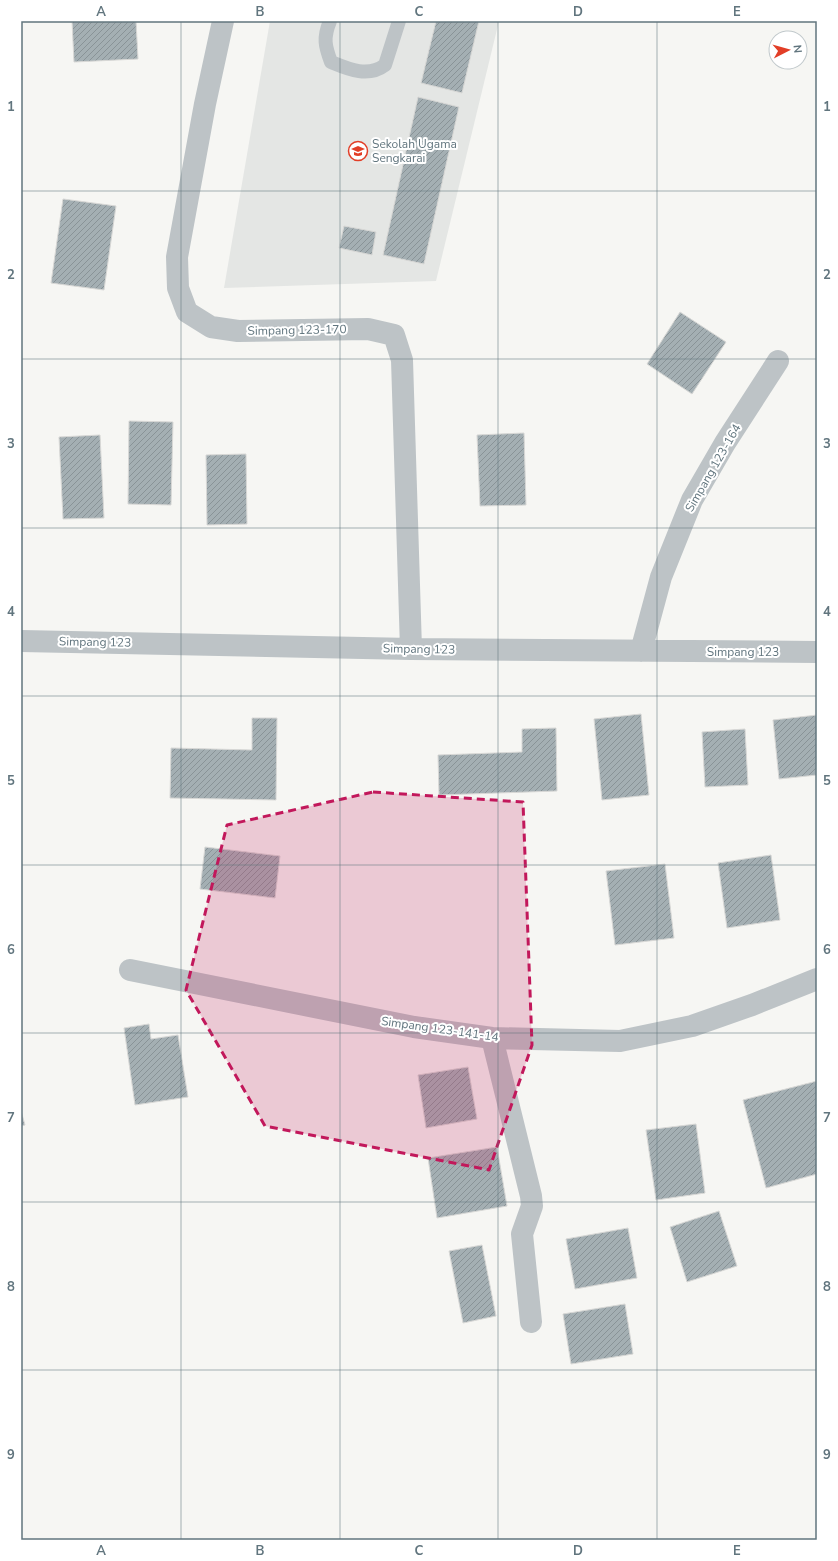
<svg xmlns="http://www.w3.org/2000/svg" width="838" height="1561" viewBox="0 0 838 1561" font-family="'Nunito Sans',sans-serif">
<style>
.built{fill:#e4e6e4}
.building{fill:url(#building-hatch);stroke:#d8d8d6}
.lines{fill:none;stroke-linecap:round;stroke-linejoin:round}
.service{stroke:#bdc3c6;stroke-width:14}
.minor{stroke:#bdc3c6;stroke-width:22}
.marked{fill:#c2185b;fill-opacity:0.2;stroke:#c2185b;stroke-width:3;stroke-dasharray:8 5;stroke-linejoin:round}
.grid{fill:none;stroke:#61757e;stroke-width:1;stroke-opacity:0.55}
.labels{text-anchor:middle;stroke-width:4;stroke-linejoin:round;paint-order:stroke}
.poi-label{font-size:12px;fill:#61757e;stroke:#fff;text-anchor:start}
.street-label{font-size:12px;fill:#61757e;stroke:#fff}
.neatline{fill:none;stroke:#61757e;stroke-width:1.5}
.grid-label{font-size:13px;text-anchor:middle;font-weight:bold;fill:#61757e}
</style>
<defs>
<pattern id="building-hatch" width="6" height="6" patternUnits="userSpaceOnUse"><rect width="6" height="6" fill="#a4afb3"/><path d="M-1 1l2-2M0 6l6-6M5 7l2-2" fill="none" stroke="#899397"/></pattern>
</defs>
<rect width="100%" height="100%" fill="#f6f6f3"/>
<path class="built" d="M270 21H499L436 281 224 288Z"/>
<path class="building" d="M72 21H136L138 59 74 62Z
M436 21H479L462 93 421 83Z
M418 97 459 107 424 264 383 255Z
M63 199 116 206 104 290 51 283Z
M344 226 376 232 372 255 339 248Z
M680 312 726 342 692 394 647 364Z
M129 421 173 422 171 505 128 504Z
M524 433 526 505 480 506 477 435Z
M100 435 104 518 63 519 59 437Z
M246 454 247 524 207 525 206 455Z
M641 714 649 795 602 800 594 719Z
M817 715V775L779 779 773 720Z
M252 718H277L276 800 170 798 171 748 252 750Z
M556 728 557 791 439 795 438 755 522 752V729Z
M745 729 748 785 705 787 702 732Z
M205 847 280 856 275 898 200 889Z
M771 855 780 920 727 928 718 863Z
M665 864 674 938 615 945 606 871Z
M149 1024 151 1039 178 1035 188 1097 135 1105 124 1028Z
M468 1067 477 1119 426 1128 418 1075Z
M817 1081V1174L766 1188 743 1100Z
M21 1111 25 1125 21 1126Z
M696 1124 705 1193 656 1200 646 1130Z
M497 1147 507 1206 437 1218 428 1158Z
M719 1211 737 1266 687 1282 670 1227Z
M628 1228 637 1278 575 1289 566 1239Z
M482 1245 496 1316 463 1323 449 1251Z
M625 1304 633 1354 571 1364 563 1314Z"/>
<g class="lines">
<path class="service" d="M330 21C323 38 325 46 331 62 348 69 368 78 385 65L399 21"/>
<path class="minor" d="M223 21 205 104 177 257 178 288 187 312 211 327 238 331 368 329 394 335 402 360 411 649
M21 641 411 649 817 652
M641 651 661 577 692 500 725 443 778 361
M130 970 414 1027 492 1038 620 1041 692 1026 752 1005 817 979
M492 1038 531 1196 532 1206 522 1234 531 1322"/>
</g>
<path class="marked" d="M373 792 523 802 532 1045 489 1170 265 1126 186 990 227 825Z"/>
<path class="grid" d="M181 21V1540M340 21V1540M498 21V1540M657 21V1540M21 191H817M21 359H817M21 528H817M21 696H817M21 865H817M21 1033H817M21 1202H817M21 1370H817"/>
<defs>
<g id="school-ring" transform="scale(1)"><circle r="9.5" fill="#fff" stroke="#e23e27" stroke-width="1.5"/><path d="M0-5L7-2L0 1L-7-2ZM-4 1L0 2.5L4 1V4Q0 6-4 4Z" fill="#e23e27"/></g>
</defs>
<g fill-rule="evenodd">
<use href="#school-ring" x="358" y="151"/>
</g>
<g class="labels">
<g class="poi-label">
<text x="372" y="148">Sekolah Ugama<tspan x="372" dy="14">Sengkarai</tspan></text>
</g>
<g class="street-label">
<text transform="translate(297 330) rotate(-1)" y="4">Simpang 123-170</text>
<text transform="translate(713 468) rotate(-60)" y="4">Simpang 123-164</text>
<text transform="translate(95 642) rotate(1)" y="4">Simpang 123</text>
<text transform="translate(419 649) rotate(1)" y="4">Simpang 123</text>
<text x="743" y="656">Simpang 123</text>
<text transform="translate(440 1029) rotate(8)" y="4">Simpang 123-141-14</text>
</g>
</g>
<rect width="838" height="1561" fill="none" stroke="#ffffff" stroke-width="44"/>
<g transform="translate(788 50) rotate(84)"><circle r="19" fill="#ffffff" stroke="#c0c8cb"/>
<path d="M0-3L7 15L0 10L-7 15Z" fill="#e23e27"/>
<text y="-6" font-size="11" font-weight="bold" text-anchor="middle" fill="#61757e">N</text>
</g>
<rect x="22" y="22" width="794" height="1517" class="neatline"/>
<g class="grid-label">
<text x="101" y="16">A</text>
<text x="260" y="16">B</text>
<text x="419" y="16">C</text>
<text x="578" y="16">D</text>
<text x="737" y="16">E</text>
<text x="11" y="111">1</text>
<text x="827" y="111">1</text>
<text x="11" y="279">2</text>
<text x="827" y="279">2</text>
<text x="11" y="448">3</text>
<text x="827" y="448">3</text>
<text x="11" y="616">4</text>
<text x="827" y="616">4</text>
<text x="11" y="785">5</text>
<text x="827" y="785">5</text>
<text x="11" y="954">6</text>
<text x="827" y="954">6</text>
<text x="11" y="1122">7</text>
<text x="827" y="1122">7</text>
<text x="11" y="1291">8</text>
<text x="827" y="1291">8</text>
<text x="11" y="1459">9</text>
<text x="827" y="1459">9</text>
<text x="101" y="1555">A</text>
<text x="260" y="1555">B</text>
<text x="419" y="1555">C</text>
<text x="578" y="1555">D</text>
<text x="737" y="1555">E</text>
</g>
</svg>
